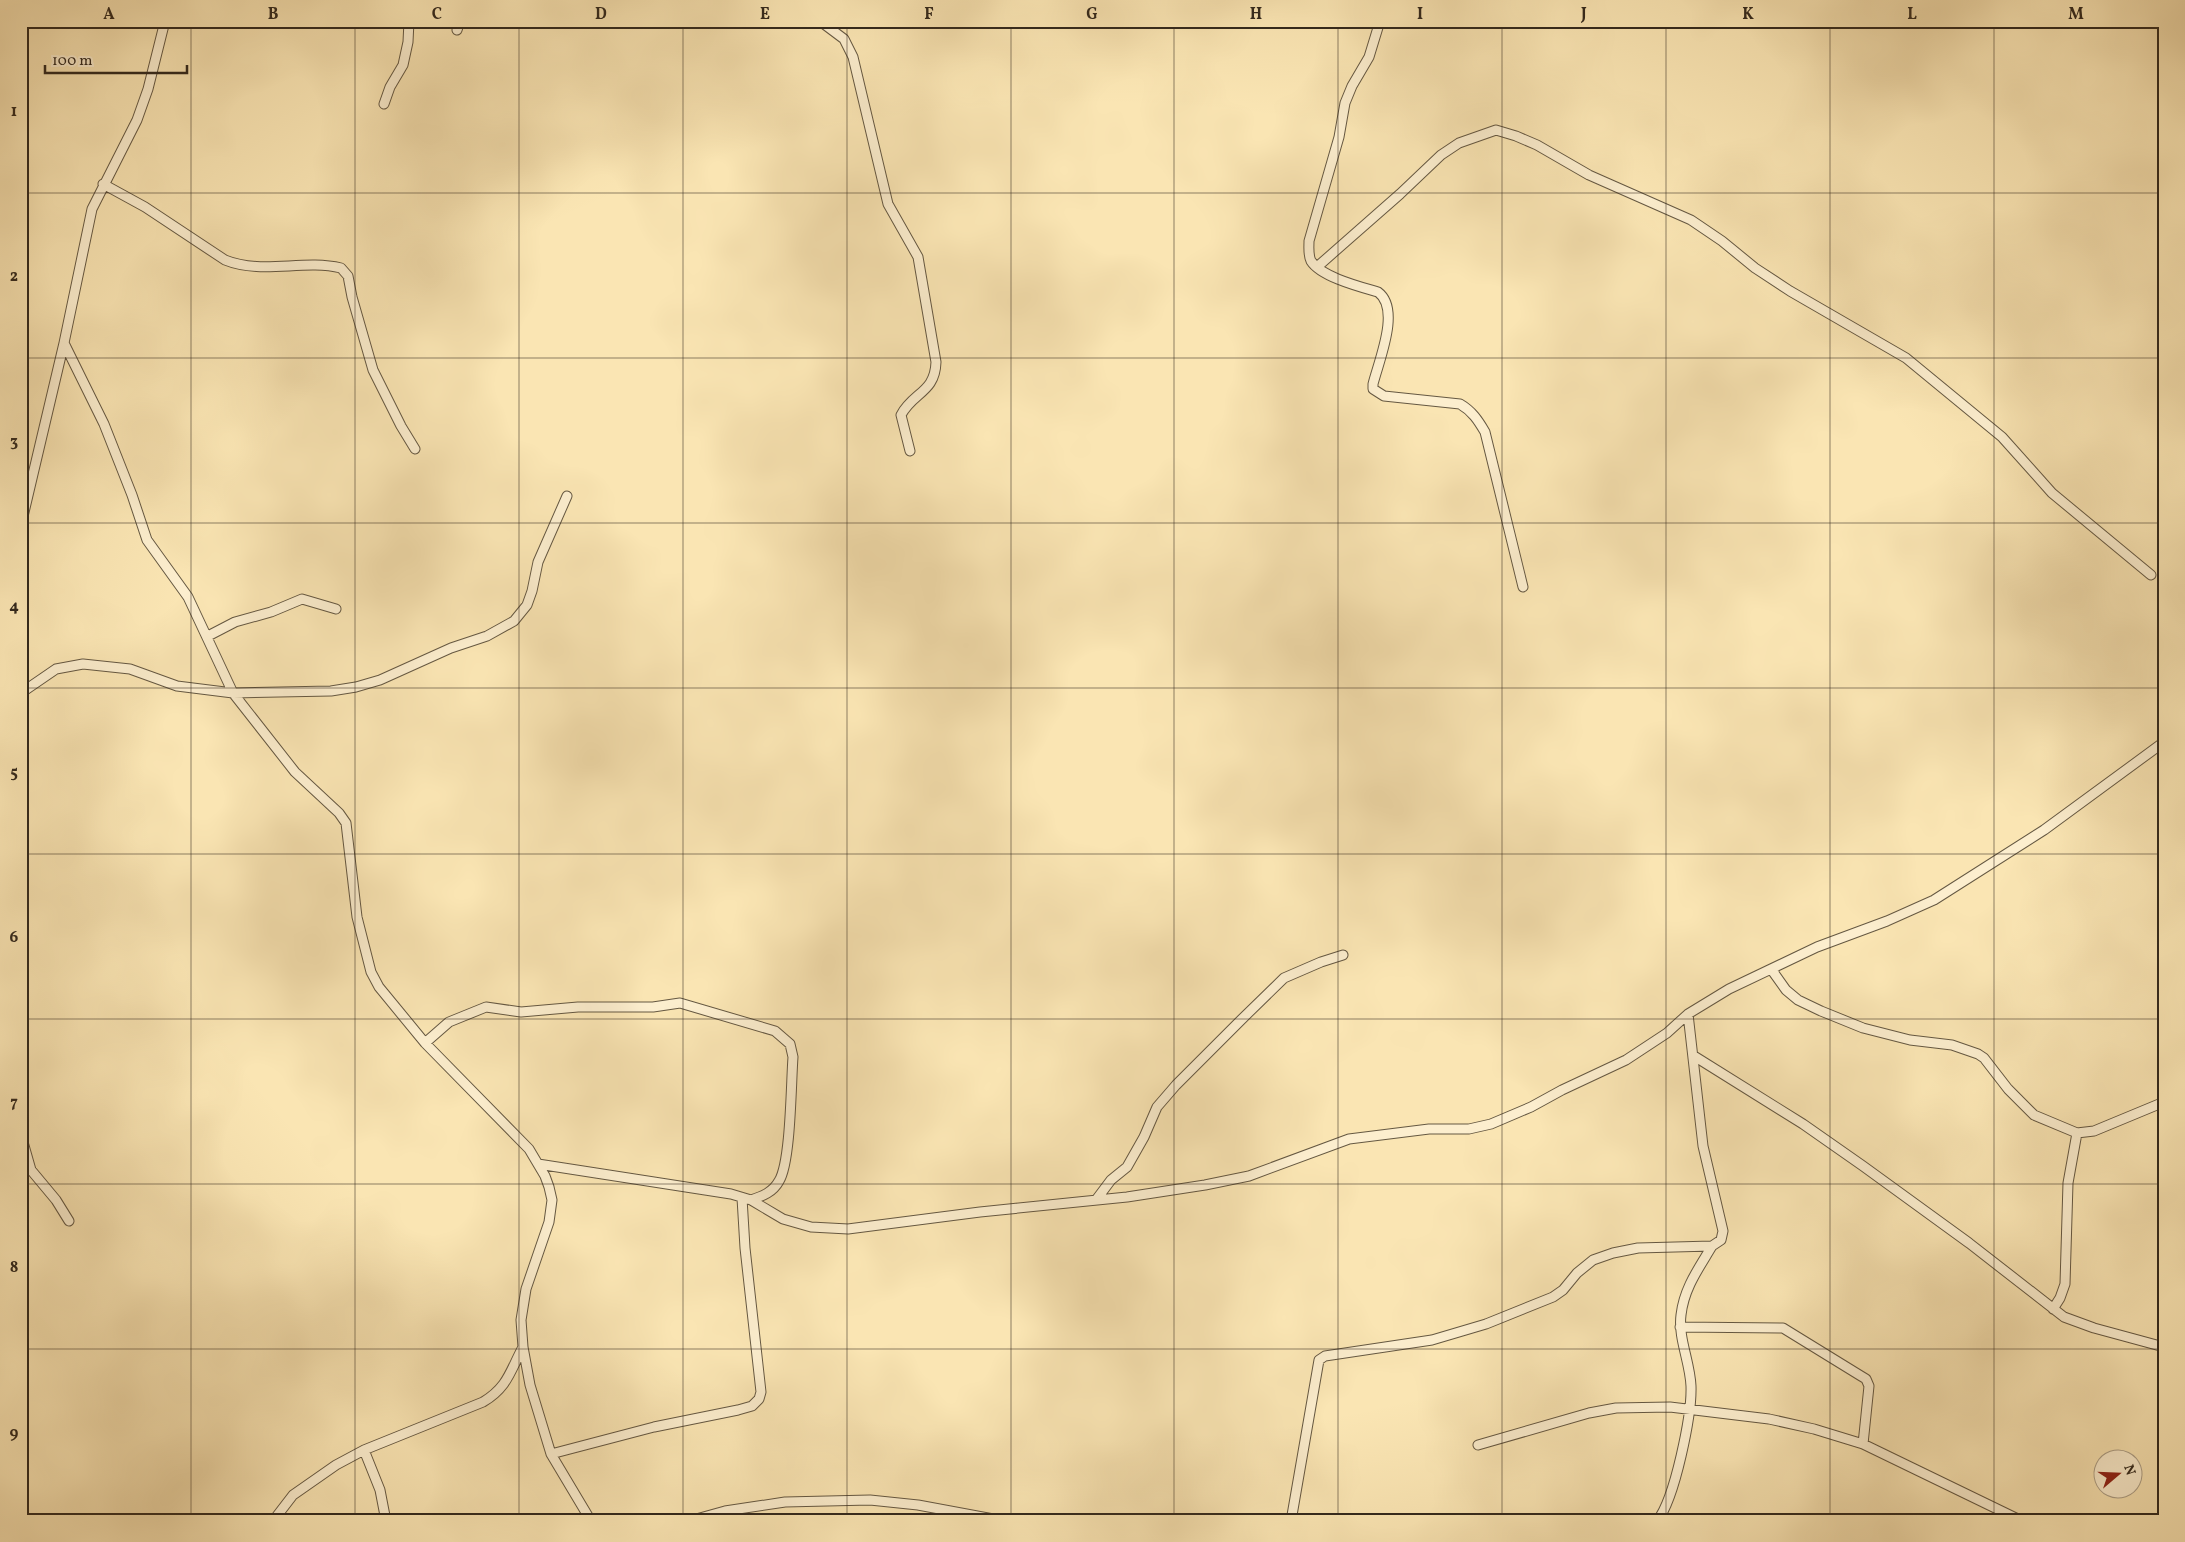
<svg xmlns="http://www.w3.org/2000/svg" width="2185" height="1542" viewBox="0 0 2185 1542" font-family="Vollkorn,serif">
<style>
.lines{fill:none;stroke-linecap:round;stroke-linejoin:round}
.street-casing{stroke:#655842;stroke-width:11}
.street{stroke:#fceece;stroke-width:9}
.grid{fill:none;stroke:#33291d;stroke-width:1;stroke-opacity:0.55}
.neatline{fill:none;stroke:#33291d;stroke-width:2}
.grid-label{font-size:16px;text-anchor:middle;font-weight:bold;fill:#33291d}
</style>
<rect width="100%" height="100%" fill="#fae5b3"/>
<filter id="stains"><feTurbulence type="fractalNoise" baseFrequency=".004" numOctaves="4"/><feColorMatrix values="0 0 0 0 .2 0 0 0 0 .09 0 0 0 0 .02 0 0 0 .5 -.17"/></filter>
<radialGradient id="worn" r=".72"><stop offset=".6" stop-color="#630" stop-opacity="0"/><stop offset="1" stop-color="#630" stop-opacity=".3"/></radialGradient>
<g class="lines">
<g class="street-casing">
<path id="street" d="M165 21 148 89 137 120 92 209 64 343 104 424 132 495 147 540 188 597 233 693 295 772 339 813 346 823 357 917 371 972 379 987 425 1043 529 1149 545 1176 549 1187 552 1200 549 1222 526 1289 521 1320 523 1347 530 1385 551 1454 591 1521
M820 21 844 39 853 57 888 204 918 257 936 362C935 393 913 392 901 415L910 451
M1380 21 1369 57 1352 86 1345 103 1339 137 1309 241C1309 248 1308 255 1311 261 1321 277 1361 287 1378 292 1401 309 1379 360 1373 384V389L1384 396 1460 404C1472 411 1478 420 1485 432L1523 587
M457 30 460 21
M384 104 390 87 403 65 408 42 409 21
M103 184 145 207 225 260C262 275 303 259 341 268L348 276 352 297 373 370 401 426 415 449
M1317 267 1400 194 1441 155 1459 143 1496 130 1516 136 1537 145 1589 175 1691 220 1722 241 1755 268 1790 291 1906 358 2002 437 2052 493 2151 575
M21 525 64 343
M208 636 235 622 271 612 302 599 336 609
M21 693 56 669 83 664 130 669 177 686 233 693 331 691 356 687 380 680 451 648 487 636 514 621 527 605 532 591 538 562 567 496
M1771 969 1786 990 1798 1000 1821 1011 1863 1028 1910 1040 1952 1045 1978 1054 1984 1058 2008 1089 2034 1115 2077 1133 2094 1131 2164 1102
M425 1043 449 1022 486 1007 521 1012 578 1007H653L680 1003 775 1031 790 1044 793 1057C791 1082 791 1162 779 1181 773 1192 763 1196 751 1200
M1694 1056 1803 1124 1863 1166 1969 1243 2064 1317 2094 1328 2164 1347
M21 1135 31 1170 56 1200 69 1221
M538 1164 731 1194 751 1200 783 1219 811 1227 848 1229 980 1212 1127 1197 1205 1185 1249 1176 1349 1139 1429 1129H1469L1491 1124 1531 1107 1562 1090 1626 1060 1667 1033 1688 1014 1729 989 1817 947 1887 921 1934 900 2044 830 2164 742
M1096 1200 1111 1180 1127 1167 1144 1137 1157 1107 1176 1085 1241 1020 1284 978 1321 962 1343 955
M2053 1309 2060 1298 2065 1284 2068 1183 2077 1133
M1680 1327 1783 1328 1861 1376 1866 1379 1869 1386 1863 1444
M1478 1445 1589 1413 1616 1408 1670 1407 1769 1419 1814 1429 1863 1444 2022 1521
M364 1450 380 1490 386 1521
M551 1454 654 1427 738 1410 752 1406 759 1399 761 1392 745 1248 742 1198
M273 1521 293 1495 336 1465 364 1450 483 1402C508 1387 510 1371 523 1347
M689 1521 725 1511 785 1502 870 1500 918 1505 1004 1521
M1291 1521 1319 1360 1325 1356 1432 1340 1486 1324 1553 1297 1563 1290 1577 1273 1593 1260 1613 1253 1638 1248 1712 1246 1721 1240 1723 1231 1703 1146 1688 1014
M1657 1521C1675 1499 1692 1414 1691 1386 1690 1362 1678 1338 1681 1315 1684 1288 1699 1268 1712 1246"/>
</g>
<use href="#street" class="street"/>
</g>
<path class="grid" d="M191 21V1521M355 21V1521M519 21V1521M683 21V1521M847 21V1521M1011 21V1521M1174 21V1521M1338 21V1521M1502 21V1521M1666 21V1521M1830 21V1521M1994 21V1521M21 193H2164M21 358H2164M21 523H2164M21 688H2164M21 854H2164M21 1019H2164M21 1184H2164M21 1349H2164"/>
<rect width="2185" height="1542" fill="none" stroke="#fae5b3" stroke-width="55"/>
<g transform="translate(2118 1474) rotate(71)"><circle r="24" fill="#fceece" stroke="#ac9f87"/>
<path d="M0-4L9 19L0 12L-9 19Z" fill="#8f2418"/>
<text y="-8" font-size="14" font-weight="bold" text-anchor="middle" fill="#33291d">N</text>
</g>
<path d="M45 65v8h142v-8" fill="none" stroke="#33291d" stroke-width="2.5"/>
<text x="52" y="65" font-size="15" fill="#33291d" stroke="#fceece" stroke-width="4" paint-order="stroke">100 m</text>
<rect x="28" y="28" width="2130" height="1486" class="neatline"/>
<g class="grid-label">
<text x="109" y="19">A</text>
<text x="273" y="19">B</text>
<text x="437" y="19">C</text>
<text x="601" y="19">D</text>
<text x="765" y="19">E</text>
<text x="929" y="19">F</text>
<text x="1092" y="19">G</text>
<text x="1256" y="19">H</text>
<text x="1420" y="19">I</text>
<text x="1584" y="19">J</text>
<text x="1748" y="19">K</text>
<text x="1912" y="19">L</text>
<text x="2076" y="19">M</text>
<text x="14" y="116">1</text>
<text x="14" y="281">2</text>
<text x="14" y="446">3</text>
<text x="14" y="611">4</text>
<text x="14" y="777">5</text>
<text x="14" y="942">6</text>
<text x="14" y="1107">7</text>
<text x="14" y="1272">8</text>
<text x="14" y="1438">9</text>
</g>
<rect width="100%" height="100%" filter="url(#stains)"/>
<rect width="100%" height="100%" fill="url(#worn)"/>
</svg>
